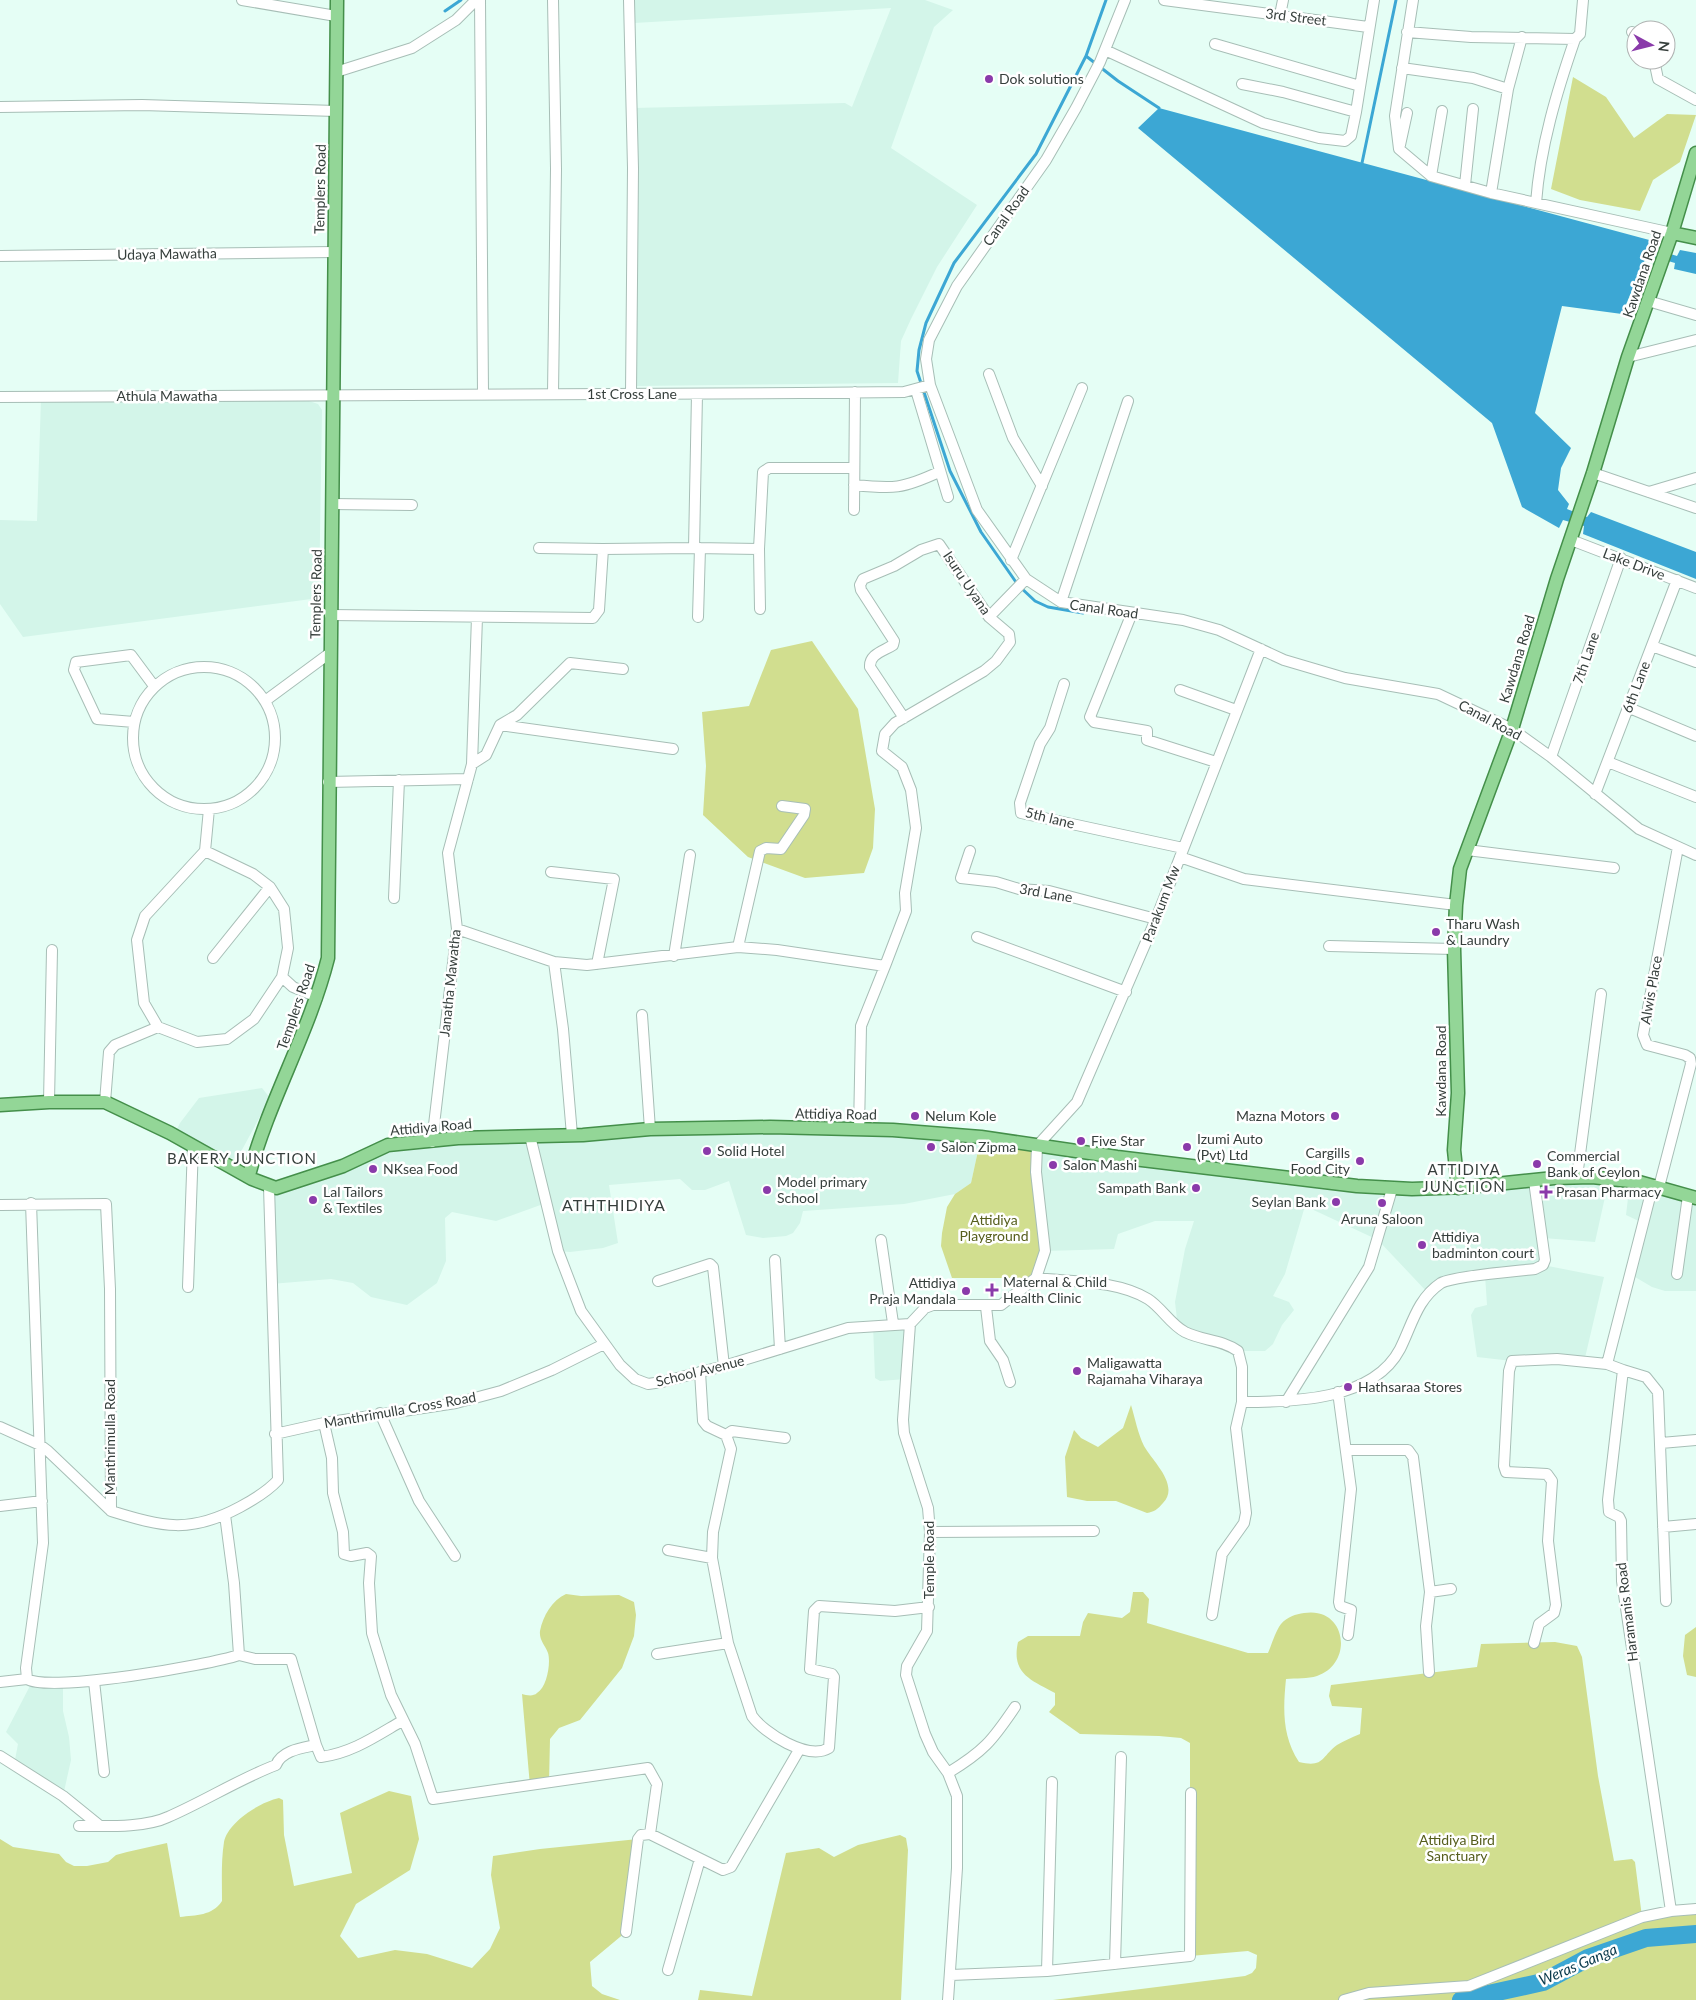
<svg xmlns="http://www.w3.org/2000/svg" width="1696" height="2000" viewBox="0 0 1696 2000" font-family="Lato,sans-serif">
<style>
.built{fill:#d3f5e9}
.green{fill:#d1de8f}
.water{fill:#3ca7d4}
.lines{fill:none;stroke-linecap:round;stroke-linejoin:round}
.stream{stroke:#3ca7d4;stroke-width:3}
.river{stroke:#3ca7d4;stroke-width:18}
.minor-casing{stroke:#a7beb6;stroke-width:12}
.major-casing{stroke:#448f4a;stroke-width:15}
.minor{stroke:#fff;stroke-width:10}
.major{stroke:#93d697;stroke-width:12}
.poi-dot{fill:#8a3aaa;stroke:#fff;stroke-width:2}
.labels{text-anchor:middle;stroke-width:5;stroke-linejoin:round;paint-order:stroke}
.street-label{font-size:14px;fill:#363f3c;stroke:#fff}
.poi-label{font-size:14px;fill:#363f3c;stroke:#fff;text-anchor:start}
.park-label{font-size:14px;fill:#565e1d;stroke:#fff}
.neighbourhood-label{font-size:15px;letter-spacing:1px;fill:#363f3c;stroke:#fff}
.water-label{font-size:15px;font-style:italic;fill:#09394b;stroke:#fff}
.quarter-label{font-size:16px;letter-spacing:1px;fill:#363f3c;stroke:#fff}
</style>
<rect width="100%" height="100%" fill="#e5fef5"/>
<path class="built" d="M634 0H925L953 10 934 27 891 148 977 205 937 267 911 319 901 341 898 383 636 386 633 108 845 103 852 107 891 8 634 23Z
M300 398 318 404 322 410 319 598 23 637 0 604V520L37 521 41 399Z
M262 1088 270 1098 237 1159 231 1158 203 1145 177 1129 180 1123 199 1098Z
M628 1130 981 1137 971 1183 955 1194 904 1204 803 1211 800 1223 793 1233 786 1236 763 1238 746 1235 729 1181 705 1190H692L680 1179 609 1185 618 1243 603 1248 570 1252 558 1251 546 1203 496 1221 452 1212 445 1218 446 1261 437 1283 407 1305 371 1297 353 1283 331 1279 271 1284 269 1187 376 1149Z
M1037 1146 1357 1186 1609 1179 1595 1242 1543 1238V1265L1604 1277 1584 1362 1512 1361 1477 1357 1471 1315 1475 1308 1487 1305 1485 1275 1443 1282 1428 1293 1378 1240 1305 1206 1285 1274 1273 1296 1289 1302 1294 1310 1282 1325 1273 1344 1265 1351H1238L1178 1328 1175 1302 1185 1249 1194 1221H1155L1118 1234 1114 1249 1045 1251Z
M1630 1181 1696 1198V1291H1665L1652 1287 1630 1274 1643 1223 1626 1215Z
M908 1323 906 1379 880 1381 875 1378 873 1325Z
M32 1682H63V1711L69 1737 71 1760 63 1796 14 1765 18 1744 6 1732Z"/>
<path class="green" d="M1573 77 1606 97 1634 138 1667 114 1696 115 1680 162 1653 180 1640 211 1580 200 1551 189Z
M812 641 858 709 875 809 873 848 864 873 805 878 748 857 703 815 706 766 702 712 749 706 771 650Z
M981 1137 1037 1146 1045 1251 1036 1278H952L941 1246 942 1233 947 1207 955 1194 971 1183Z
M1131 1405C1135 1418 1138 1434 1144 1446 1153 1462 1180 1485 1163 1503 1158 1509 1154 1512 1147 1513L1116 1501H1087L1067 1497 1065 1457 1074 1430 1081 1438 1098 1447 1123 1428Z
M1133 1592H1143L1149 1599 1147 1623 1248 1653H1268C1272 1644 1275 1632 1281 1624 1287 1617 1296 1614 1304 1613 1347 1606 1354 1664 1317 1676 1308 1679 1296 1678 1286 1679 1283 1709 1282 1736 1299 1762 1324 1768 1321 1757 1337 1745 1344 1741 1352 1737 1360 1734L1362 1708 1332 1706 1329 1696 1331 1685 1477 1667 1481 1644 1555 1642 1577 1646 1582 1657 1598 1776 1614 1861 1632 1859 1635 1862 1642 1917 1696 1909V2000H1053L1245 1976 1252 1973 1256 1968 1257 1955 1248 1951 1190 1956V1743L1181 1738 1159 1736 1080 1734 1049 1712 1055 1705V1693C1031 1680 1011 1674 1018 1642L1028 1636H1080L1083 1622 1088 1613 1122 1618 1130 1612Z
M566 1594 581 1596 619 1595 634 1602 636 1615 634 1636 622 1668 580 1720 559 1728 550 1739 549 1783 530 1786 522 1694C526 1695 533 1697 537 1693 547 1687 551 1663 548 1653 545 1645 539 1640 540 1631 543 1616 552 1600 566 1594Z
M1696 1627V1677L1687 1675 1683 1656 1685 1635Z
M389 1791 411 1796 419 1839 410 1870 356 1904 340 1936 358 1958 395 1950 427 1954 472 1968 490 1949 500 1928 491 1875 493 1856 540 1849 638 1839 626 1932 590 1962 592 1986 602 1994 620 2000H0V1839L13 1847 59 1854 66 1862 74 1866H87L108 1862 116 1855 127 1852 167 1843 180 1917C196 1915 212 1916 222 1901 222 1882 221 1861 224 1842 228 1822 260 1802 279 1798L283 1800 284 1835 294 1886 352 1873 340 1813Z
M900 1835 906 1838 908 1850 901 2000H698L700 1990 752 1996 786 1853 819 1848 834 1857 858 1845Z"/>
<path class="water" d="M1159 108 1653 241 1651 248 1677 256 1680 250 1696 253V274L1674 269 1675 263 1647 255 1622 314 1562 306 1535 413 1571 448 1561 468 1558 490 1569 504 1567 509 1587 517 1591 512 1696 552V579L1583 534 1584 526 1563 520 1559 528 1522 507 1492 423 1138 128Z"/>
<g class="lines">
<path class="stream" d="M1106 0 1086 56 1118 81 1159 108
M445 11 461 0
M1362 163 1396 0
M1083 613 1048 607 1035 601 1018 585 981 532 950 471 917 371 919 350 926 323 954 263 1036 154 1086 56"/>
<path class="river" d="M1461 2000 1543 1982 1588 1958 1646 1938 1696 1934"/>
<g class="minor-casing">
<path id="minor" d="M242 0 336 16
M480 0 483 394
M553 0 556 169 553 394
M629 0 633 168 631 394
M1125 0 1100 62 1076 108 1046 160 957 286 929 340 926 359 930 385 977 510 1026 579 1061 602 1183 620 1219 630 1284 660 1345 678 1438 694 1512 729 1551 757 1639 829 1696 855
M1164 0 1368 27
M1413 0 1395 116 1399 149 1431 176 1491 193 1672 233
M1280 15 1283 0
M1407 32 1471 37 1575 39
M1632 32 1636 36
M1215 44 1360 86
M1105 50 1263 123 1319 138 1345 141 1351 136 1356 112 1374 0
M1654 60 1658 79 1696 100
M1402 68 1473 78 1508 89
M336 72 412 48 456 20 476 0
M1242 84 1283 92 1356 112
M0 107 142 105 336 111
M1400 145 1407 113
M1431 176 1442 111
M1465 185 1473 109
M1491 193 1508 89 1522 37
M1536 203C1540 147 1557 91 1575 39L1580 34 1583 0
M0 256 334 252
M1648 301 1696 315
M1628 357 1696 340
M989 374 1013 438 1042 486
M916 390 948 497
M0 397 801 393 904 392 930 385
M1593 473 1696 508
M854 485C894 489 902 489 939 472
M1649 492 1696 478
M332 504 412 505
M854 510 855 392
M1571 540 1696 588
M539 548 603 549
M694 548 759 549
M1011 560 1082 388
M1061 602 1128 401
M760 609 759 549 763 472 769 468H854
M1132 613 1090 717 1094 722 1147 731V740L1216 762
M330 615 593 618 599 610 603 549 694 548 697 394
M698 617 700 548
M989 617 1026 579
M1652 646 1696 662
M133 738a71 71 0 1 1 142 0a71 71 0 1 1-142 0Z
M1064 684 1050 728 1040 744 1020 803 1021 813 1183 848
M1180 690 1236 710
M265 701 330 653
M1627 707 1696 736
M134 722 97 719 74 670 76 662 131 655 154 686
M500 725 673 749
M1551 757 1621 558
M1608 762 1696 797
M472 764 486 755 500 725 517 715 570 663 623 669
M328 782 468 779
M1595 794 1677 580
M1467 850 1614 868
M205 851 145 916 137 940 144 1003 158 1027 197 1042 227 1039 254 1019 282 977 288 948 284 909 270 887 253 874 205 851 209 809
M970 851 961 878 996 882 1019 889 1049 891 1156 919
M1180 857 1244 879 1456 905
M551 872 614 879 597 964
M394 898 399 780
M457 929 554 962 587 965 738 947 777 950 885 966 861 1026 859 1130
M977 937 1126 992
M1329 946 1454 949
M738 947 760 851 766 848 781 849 804 815 805 809 782 806
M674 956 690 855
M213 958 270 887
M554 962 563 1029 572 1135
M885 966 906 911 905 893 916 828 911 790 902 767 882 751 885 734 895 723 984 671 996 661 1010 642 1009 634 989 617 939 544 921 550 894 566 863 579 860 585 861 590 894 641 893 645C884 651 869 654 870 667L904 718
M282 977 293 987 317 997
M642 1015 650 1129
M49 1102 52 950
M105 1102 109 1052 115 1045 158 1027
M530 1136 558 1251 581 1311 620 1365 635 1379 648 1384 662 1382 724 1366 848 1328 910 1324
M432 1142 457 929 448 853 472 764 477 617
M1577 1177 1601 994
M1659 1187 1691 1064 1690 1058 1685 1055 1647 1045 1643 1035 1678 847
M31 1203 43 1543 26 1668 27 1679C50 1693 209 1665 239 1655L234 1583 225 1515
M0 1205 106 1204 110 1289 111 1511C163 1527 190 1534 240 1507 253 1500 267 1492 278 1480L269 1187
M881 1240 893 1323
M775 1260 780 1349
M1677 1274 1688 1196
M1036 1278C1072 1282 1117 1280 1148 1299 1162 1308 1170 1324 1185 1332 1203 1341 1221 1339 1238 1351L1242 1367V1402L1236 1428 1246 1513 1244 1523 1222 1554 1212 1615
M658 1281 710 1264 713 1267 724 1366
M188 1287 193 1146
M986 1307 990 1341 1003 1360 1010 1382
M1623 1370 1646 1377 1658 1392 1666 1601
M700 1372 703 1421 707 1426 726 1435 731 1449 713 1532 712 1558 728 1643 752 1716C764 1733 808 1761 829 1748L834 1677 832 1674 810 1669 814 1611 819 1606 895 1611 929 1607
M1338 1392 1351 1489 1339 1602 1340 1606 1351 1610 1348 1635
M1242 1402C1292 1402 1373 1401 1400 1349 1412 1325 1417 1299 1441 1283 1453 1276 1518 1271 1535 1269L1543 1265 1545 1260 1534 1181
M1286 1402 1369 1267 1392 1189
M380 1413 419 1501 455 1556
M324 1423 332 1458 333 1493 343 1532 344 1554 351 1556 367 1553 371 1556 369 1583 372 1633 391 1695 415 1744 433 1799 648 1768 657 1784 650 1834
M0 1427 40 1445 48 1451 111 1511
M275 1434 324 1423 456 1403 501 1391 552 1370 604 1344
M726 1435 732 1431 785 1438
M1661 1443 1696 1440
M1346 1450H1408L1413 1457 1430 1592 1426 1626 1429 1672
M0 1506 42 1501
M1663 1527 1696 1524
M930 1532 1094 1531
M668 1550 712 1558
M1430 1592 1451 1589
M1534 1643 1539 1624 1554 1613 1556 1605 1548 1541 1552 1481 1547 1474 1506 1472 1504 1466 1509 1371 1512 1361 1557 1359 1607 1364
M657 1654 728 1643
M239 1655 255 1659H291L316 1745
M94 1681 104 1772
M0 1682 27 1679
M0 1756 63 1796 100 1826
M948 1773C984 1751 992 1741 1015 1707
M79 1826C105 1826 145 1828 168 1817 205 1801 239 1779 276 1765 282 1750 303 1748 316 1745L321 1757C352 1753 376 1736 402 1721
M1671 1911 1696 1909
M626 1932 638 1839 641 1835 650 1834 723 1870 731 1867 799 1750
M1115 1964 1121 1757
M668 1970 700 1859
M1047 1971 1052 1782
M951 1975 1047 1971 1190 1956 1191 1793
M948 2000 957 1868V1796L948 1773 933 1752 925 1734 906 1675 907 1666 927 1631 930 1532 928 1508 904 1433 903 1420 910 1324 925 1308 933 1305H1001L1036 1278 1045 1251 1036 1172 1037 1146 1077 1102 1156 919 1261 649
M1344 2000 1369 1993 1469 1986 1642 1917 1671 1911 1622 1581 1621 1521 1619 1517 1609 1512 1608 1500 1623 1370 1607 1364 1653 1185"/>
</g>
<g class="major-casing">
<path id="major" d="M1672 233 1696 238
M0 1105 49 1102H105L170 1133 252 1179 276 1188 343 1166 388 1145 458 1138 583 1135 650 1129 770 1127 893 1130 981 1137 1117 1157 1357 1186 1412 1189 1467 1187 1554 1178 1592 1177 1639 1182 1696 1198
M249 1175C269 1100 309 1033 328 958L337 0
M1458 1188 1454 1150 1458 1093 1454 949 1456 905 1460 869 1512 729 1557 579 1593 473 1628 357 1672 233 1696 153"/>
</g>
<use href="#minor" class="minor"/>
<use href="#major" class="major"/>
</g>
<g class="poi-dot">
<circle cx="989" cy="79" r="5"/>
<circle cx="1436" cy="932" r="5"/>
<circle cx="915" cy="1116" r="5"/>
<circle cx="1335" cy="1116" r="5"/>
<circle cx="1081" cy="1141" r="5"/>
<circle cx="931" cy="1147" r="5"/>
<circle cx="1187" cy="1147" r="5"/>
<circle cx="707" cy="1151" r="5"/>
<circle cx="1360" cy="1161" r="5"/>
<circle cx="1537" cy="1164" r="5"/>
<circle cx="1053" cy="1165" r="5"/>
<circle cx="373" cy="1169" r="5"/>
<circle cx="1196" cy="1188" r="5"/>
<circle cx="767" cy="1190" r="5"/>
<path d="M1543.5 1184.5h5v5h5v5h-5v5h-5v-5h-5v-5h5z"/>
<circle cx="313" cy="1200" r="5"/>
<circle cx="1336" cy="1202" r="5"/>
<circle cx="1382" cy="1203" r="5"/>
<circle cx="1422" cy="1245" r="5"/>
<path d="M989.5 1282.5h5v5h5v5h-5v5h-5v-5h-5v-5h5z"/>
<circle cx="966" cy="1291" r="5"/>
<circle cx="1077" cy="1371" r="5"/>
<circle cx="1348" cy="1387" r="5"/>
</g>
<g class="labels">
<g class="street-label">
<text transform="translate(1296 17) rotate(7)" y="5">3rd Street</text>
<text transform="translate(320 189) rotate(-89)" y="5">Templers Road</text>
<text transform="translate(1006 216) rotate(-55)" y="5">Canal Road</text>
<text transform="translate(167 254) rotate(-1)" y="5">Udaya Mawatha</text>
<text transform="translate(1642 274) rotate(-71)" y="5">Kawdana Road</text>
<text x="632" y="399">1st Cross Lane</text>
<text x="167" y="401">Athula Mawatha</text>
<text transform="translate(1634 564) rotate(21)" y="5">Lake Drive</text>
<text transform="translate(967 583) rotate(56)" y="5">Isuru Uyana</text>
<text transform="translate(316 594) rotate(-89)" y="5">Templers Road</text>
<text transform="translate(1104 609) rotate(8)" y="5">Canal Road</text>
<text transform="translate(1586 658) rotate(-71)" y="5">7th Lane</text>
<text transform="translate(1517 659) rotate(-73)" y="5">Kawdana Road</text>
<text transform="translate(1636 687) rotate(-69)" y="5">6th Lane</text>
<text transform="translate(1490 720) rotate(28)" y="5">Canal Road</text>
<text transform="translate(1050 818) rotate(14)" y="5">5th lane</text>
<text transform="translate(1046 893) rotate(10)" y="5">3rd Lane</text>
<text transform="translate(1161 904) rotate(-69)" y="5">Parakum Mw</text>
<text transform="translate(450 983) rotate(-84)" y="5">Janatha Mawatha</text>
<text transform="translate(1651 990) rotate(-80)" y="5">Alwis Place</text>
<text transform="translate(296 1007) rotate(-71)" y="5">Templers Road</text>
<text transform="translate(1441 1071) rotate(-90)" y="5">Kawdana Road</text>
<text transform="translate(836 1114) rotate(1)" y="5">Attidiya Road</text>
<text transform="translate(431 1127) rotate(-5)" y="5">Attidiya Road</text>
<text transform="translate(700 1371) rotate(-14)" y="5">School Avenue</text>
<text transform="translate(400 1410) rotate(-10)" y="5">Manthrimulla Cross Road</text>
<text transform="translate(110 1437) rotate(-90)" y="5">Manthrimulla Road</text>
<text transform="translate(929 1560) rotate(-90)" y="5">Temple Road</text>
<text transform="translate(1627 1612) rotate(-97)" y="5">Haramanis Road</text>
</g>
<g class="poi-label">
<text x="999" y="84">Dok solutions</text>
<text x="1446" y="929">Tharu Wash<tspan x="1446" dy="16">&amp; Laundry</tspan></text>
<text x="925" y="1121">Nelum Kole</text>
<text x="1325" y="1121" text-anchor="end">Mazna Motors</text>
<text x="1197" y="1144">Izumi Auto<tspan x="1197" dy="16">(Pvt) Ltd</tspan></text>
<text x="1091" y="1146">Five Star</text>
<text x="941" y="1152">Salon Zipma</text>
<text x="717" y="1156">Solid Hotel</text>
<text x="1350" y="1158" text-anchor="end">Cargills<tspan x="1350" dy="16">Food City</tspan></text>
<text x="1547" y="1161">Commercial<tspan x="1547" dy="16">Bank of Ceylon</tspan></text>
<text x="1063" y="1170">Salon Mashi</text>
<text x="383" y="1174">NKsea Food</text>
<text x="777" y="1187">Model primary<tspan x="777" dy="16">School</tspan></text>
<text x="1186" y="1193" text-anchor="end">Sampath Bank</text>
<text x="323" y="1197">Lal Tailors<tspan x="323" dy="16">&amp; Textiles</tspan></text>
<text x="1556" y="1197">Prasan Pharmacy</text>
<text x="1326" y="1207" text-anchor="end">Seylan Bank</text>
<text x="1382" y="1224" text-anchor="middle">Aruna Saloon</text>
<text x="1432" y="1242">Attidiya<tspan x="1432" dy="16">badminton court</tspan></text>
<text x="1003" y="1287">Maternal &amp; Child<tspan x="1003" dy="16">Health Clinic</tspan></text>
<text x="956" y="1288" text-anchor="end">Attidiya<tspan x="956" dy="16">Praja Mandala</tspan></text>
<text x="1087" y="1368">Maligawatta<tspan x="1087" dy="16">Rajamaha Viharaya</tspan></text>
<text x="1358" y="1392">Hathsaraa Stores</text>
</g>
<g class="park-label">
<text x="994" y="1225">Attidiya<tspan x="994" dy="16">Playground</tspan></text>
<text x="1457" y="1845">Attidiya Bird<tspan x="1457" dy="16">Sanctuary</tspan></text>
</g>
<g class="neighbourhood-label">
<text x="242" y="1164">BAKERY JUNCTION</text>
<text x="1464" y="1175">ATTIDIYA<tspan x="1464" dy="17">JUNCTION</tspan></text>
</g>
<g class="water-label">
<text transform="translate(1578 1965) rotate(-23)" y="5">Weras Ganga</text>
</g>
<g class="quarter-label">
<text x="614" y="1211">ATHTHIDIYA</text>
</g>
</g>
<g transform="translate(1651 45) rotate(97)"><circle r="24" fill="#ffffff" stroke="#afb2b1"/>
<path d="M0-4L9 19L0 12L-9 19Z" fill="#8a3aaa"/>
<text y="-8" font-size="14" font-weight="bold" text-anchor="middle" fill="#363f3c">N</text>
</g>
</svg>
